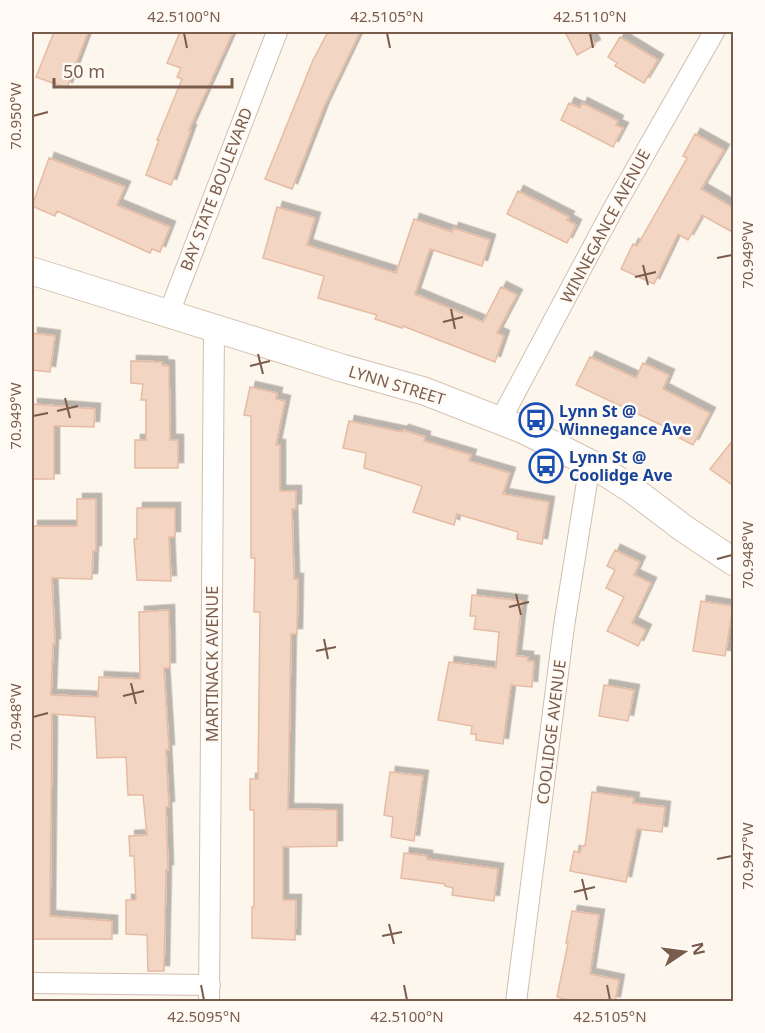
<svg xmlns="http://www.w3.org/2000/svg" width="765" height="1033" viewBox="0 0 765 1033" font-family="'Noto Sans',sans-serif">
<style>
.building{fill:#f3d5c3;stroke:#e6bba3;stroke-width:1.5;filter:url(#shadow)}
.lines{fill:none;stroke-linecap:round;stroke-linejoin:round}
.street-casing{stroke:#d1beb0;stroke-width:22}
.secondary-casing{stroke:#d6c0b0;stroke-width:29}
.street{stroke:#fff;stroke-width:20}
.secondary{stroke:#fff;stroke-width:27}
.ticks{fill:none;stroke:#7a5c4d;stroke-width:2}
.labels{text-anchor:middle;stroke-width:5;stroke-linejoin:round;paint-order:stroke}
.street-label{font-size:16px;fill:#7a5c4d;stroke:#fffaf3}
.transit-label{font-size:16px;font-weight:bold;fill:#164399;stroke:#fffaf3;text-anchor:start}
.neatline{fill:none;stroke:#7a5c4d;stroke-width:2}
.ticks-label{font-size:15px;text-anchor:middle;fill:#7a5c4d}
</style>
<defs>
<filter id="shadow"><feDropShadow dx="5.5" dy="-5.5" stdDeviation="0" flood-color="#0004"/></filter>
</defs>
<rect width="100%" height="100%" fill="#fdf6ec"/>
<path class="building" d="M54 32H88L67 88 36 77Z
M180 32H233L189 130H191L171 185 146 175 159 140H157L182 79 177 77 181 68 167 63Z
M328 32H360L324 107 292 189 265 179 313 60Z
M565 32H588L595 45 577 55Z
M620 37 658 60 644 83 615 66 617 63 608 57Z
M569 103 580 108 582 103 618 121 616 125 623 128 613 147 561 120Z
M695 134 724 150 701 189 734 208V233L702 215 688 240 678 234 654 284 621 269 633 244 637 246 687 158 683 156Z
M49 158 125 187 117 205 170 227 160 252 152 249 150 253 57 211 55 216 32 206Z
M518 191 569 217 567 220 576 225 567 243 507 214Z
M277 207 315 218 307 245 396 273 414 219 452 232 453 228 490 240 482 266 430 249 415 294 483 322 501 287 517 295 497 333 504 336 495 362 403 326 402 328 375 319 377 315 318 298 324 276 263 258Z
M32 333 55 336 50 372 32 370Z
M590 357 636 378 643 363 669 375 663 389 710 413 693 445 668 432 670 429 576 385Z
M131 361 162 362V365L169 366 170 440H178V468H135V440H146V400H141L143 384 131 383Z
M250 387 277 393 276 399 285 401 276 445H280V491H296V509H292L294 579H298L297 634H291L288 809 337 810V846L283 847V900H296L295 940 252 938V907H254V810H250V779H258L260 612H254L255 558H251V416L244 415Z
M32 404 95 409 94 427 54 426V479H32Z
M349 421 402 432 403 430 425 437 424 441 471 455 469 461 510 473 503 494 549 502 542 544 517 539 518 532 457 514 454 525 413 512 422 486 364 468 366 453 343 448Z
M734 439V486L710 469Z
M77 499H96V551H93L92 579 52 578 55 644H53L51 695 98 697 99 677 140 679 139 612 169 610 170 668H164L169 750H166L169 807H166L168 870H166L164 971H148L147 935 126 934V900H136L134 856H130L129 836 147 835 143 795H128L126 757 97 758 95 717 52 714 50 916 112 921V939H32V526H77Z
M137 508H175V537H169L171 581 137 580 134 539H137Z
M615 550 640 562 634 575 651 583 632 623 646 630 638 646 607 631 624 597 606 588 615 570 607 566Z
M472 595 522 601 516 656 528 657V661H534L532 687 511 685 503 744 476 740V734H471L472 726 438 720 449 662 496 668 499 632 474 629 476 616H470Z
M701 601 733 606 725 656 693 651Z
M604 685 634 690 628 721 599 716Z
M390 772 423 776 414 841 391 837 393 817 384 815Z
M592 792 634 798 633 803 665 807 662 832 637 829 626 882 570 871 574 851 580 853 582 846H585Z
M404 853 427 856V859L498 869 494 901 452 895 453 888 445 886V884L401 878Z
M572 911 599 915 590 974 619 980 615 1002H577L557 997 568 943H566Z"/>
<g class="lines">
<g class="street-casing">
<path id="street" d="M169 313 277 32
M500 421 612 211 714 32
M32 983 210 985
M209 1002 214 327
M516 1002 564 626 590 463"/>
</g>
<g class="secondary-casing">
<path id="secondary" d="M32 271 342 368 424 391 524 430 597 467 633 490 683 528 734 562"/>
</g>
<use href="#street" class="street"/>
<use href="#secondary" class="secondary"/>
</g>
<path class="ticks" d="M184 33 187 48M387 33 390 48M590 33 593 48M33 116 48 112M717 258 732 255M643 265 648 285M635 277 656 272M451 309 455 329M443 322 463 317M258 354 263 374M250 366 270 361M65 398 70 418M57 411 78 406M33 416 48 413M717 559 732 555M516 594 521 615M509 607 529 602M324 639 328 659M316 651 336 647M131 683 136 704M123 696 144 691M33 717 48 713M717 859 732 856M582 879 587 900M574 892 595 887M389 924 394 944M382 936 402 932M201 985 204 1000M404 985 407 1000M607 985 610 1000"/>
<defs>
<g id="bus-ring" transform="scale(1.725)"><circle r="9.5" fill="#fffaf3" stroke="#1a4fb4" stroke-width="1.5"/><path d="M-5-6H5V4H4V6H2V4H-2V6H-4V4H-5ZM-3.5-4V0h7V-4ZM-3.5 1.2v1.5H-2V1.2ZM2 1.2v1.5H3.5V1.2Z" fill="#1a4fb4"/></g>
</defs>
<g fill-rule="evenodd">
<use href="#bus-ring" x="536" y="420"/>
<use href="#bus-ring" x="546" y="466"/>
</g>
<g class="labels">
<g class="street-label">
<text transform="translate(216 189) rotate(-69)" y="6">BAY STATE BOULEVARD</text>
<text transform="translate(605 226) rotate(-62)" y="6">WINNEGANCE AVENUE</text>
<text transform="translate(397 385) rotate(17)" y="6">LYNN STREET</text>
<text transform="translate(212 664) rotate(-90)" y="6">MARTINACK AVENUE</text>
<text transform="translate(551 732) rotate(-83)" y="6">COOLIDGE AVENUE</text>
</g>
<g class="transit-label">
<text x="559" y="417">Lynn St @<tspan x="559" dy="18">Winnegance Ave</tspan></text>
<text x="569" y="463">Lynn St @<tspan x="569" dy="18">Coolidge Ave</tspan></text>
</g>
</g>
<rect width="765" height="1033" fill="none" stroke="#fffaf3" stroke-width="66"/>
<g transform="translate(684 952) rotate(77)" stroke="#fffaf3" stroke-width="4.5" paint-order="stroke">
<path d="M0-4.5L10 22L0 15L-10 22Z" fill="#7a5c4d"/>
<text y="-9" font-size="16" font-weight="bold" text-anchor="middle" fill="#7a5c4d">N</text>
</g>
<path d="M54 78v9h178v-9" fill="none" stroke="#7a5c4d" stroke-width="3"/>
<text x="63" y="78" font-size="18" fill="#7a5c4d" stroke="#fffaf3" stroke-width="4.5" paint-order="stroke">50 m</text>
<rect x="33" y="33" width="699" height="967" class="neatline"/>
<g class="ticks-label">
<text x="184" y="22">42.5100°N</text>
<text x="387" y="22">42.5105°N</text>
<text x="590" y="22">42.5110°N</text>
<text transform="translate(16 116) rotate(-90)" y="5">70.950°W</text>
<text transform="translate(748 255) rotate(-90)" y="5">70.949°W</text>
<text transform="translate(16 416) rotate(-90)" y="5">70.949°W</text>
<text transform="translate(748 555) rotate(-90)" y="5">70.948°W</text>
<text transform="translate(16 717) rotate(-90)" y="5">70.948°W</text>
<text transform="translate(748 856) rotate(-90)" y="5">70.947°W</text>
<text x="204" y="1022">42.5095°N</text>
<text x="407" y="1022">42.5100°N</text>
<text x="610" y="1022">42.5105°N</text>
</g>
</svg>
